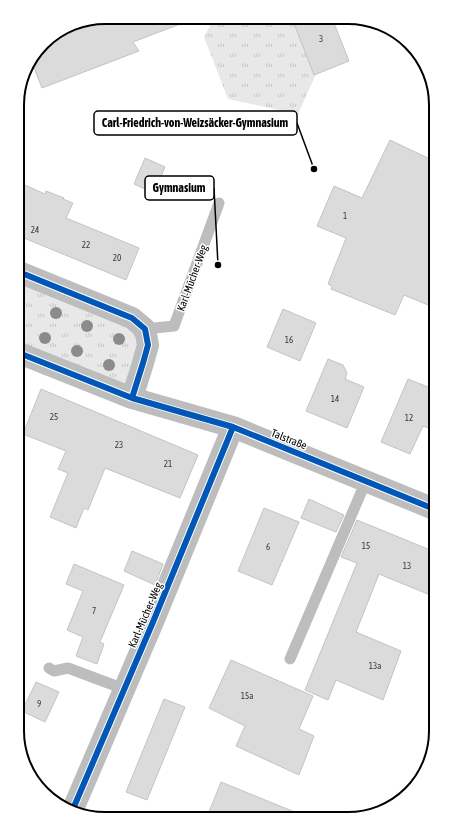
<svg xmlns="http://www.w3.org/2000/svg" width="453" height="836" viewBox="0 0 453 836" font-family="'Asap Condensed',sans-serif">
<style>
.grass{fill:url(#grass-tufts)}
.building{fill:#dbdbdb;stroke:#c3c3c3}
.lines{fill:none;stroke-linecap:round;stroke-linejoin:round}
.lane{stroke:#bdbdbd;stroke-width:11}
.street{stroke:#bdbdbd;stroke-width:22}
.cycleway-casing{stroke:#fff;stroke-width:8}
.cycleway{stroke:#0057b8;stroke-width:6}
.tree{fill:#8b8b8b}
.labels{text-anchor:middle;stroke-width:3;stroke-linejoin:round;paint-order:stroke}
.number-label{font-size:9px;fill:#373737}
.street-label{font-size:11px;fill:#000;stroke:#fff}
.rim{fill:none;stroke:#000;stroke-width:2}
.leader{fill:none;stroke:#000;stroke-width:1.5}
.callout-dot{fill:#000;stroke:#fff;stroke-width:1.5}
.callout{fill:#fff;stroke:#000;stroke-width:1.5}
.callout-label{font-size:12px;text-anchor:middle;font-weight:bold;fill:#000}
</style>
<defs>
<pattern id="grass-tufts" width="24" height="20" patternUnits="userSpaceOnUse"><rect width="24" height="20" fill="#e8e8e8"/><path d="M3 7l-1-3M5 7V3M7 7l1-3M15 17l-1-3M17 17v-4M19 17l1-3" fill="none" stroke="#c5c5c5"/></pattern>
</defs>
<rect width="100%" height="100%" fill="#fff"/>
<path class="grass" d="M214 18H295L317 72 298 114 228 99 204 37Z
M19 270 143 329 131 397 19 351Z"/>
<path class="building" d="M105 17 193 18V19L133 42 139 51 42 88 31 60 47 39 71 24Z
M292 18H332L349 61 314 75Z
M390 140 432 160 433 307 404 295 395 315 331 289 332 286 328 284 346 238 317 226 334 186 362 198Z
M145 158 165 167 154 193 134 184Z
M18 182 45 194 46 191 64 198 63 199 73 203 66 218 139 248 126 280 19 236Z
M283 309 316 323 300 361 267 347Z
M328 359 343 365 347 373 345 379 364 387 347 428 306 411Z
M408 379 433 389 434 430 423 426 410 454 381 442Z
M41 389 198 455 180 498 105 468 88 510 84 508 76 528 50 517 68 473 58 469 66 451 23 434Z
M309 499 344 515 336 532 301 518Z
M264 508 299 522 272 585 238 571Z
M357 520 435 552V597L379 574 356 632 401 651 383 700 336 680 328 700 305 690 357 563 341 557Z
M132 551 163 564 155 585 124 571Z
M74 564 124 585 100 642 104 644 97 664 76 656 83 637 67 630 83 591 66 584Z
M231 660 313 696 299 729 314 736 299 775 236 746 245 726 209 708Z
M36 682 59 692 45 722 22 711Z
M164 699 185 707 147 800 126 792Z
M221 782 302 815 207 817Z"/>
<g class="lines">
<path class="lane" d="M145 329 174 326 219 203
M290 659 366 481
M49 668 54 671 68 668 124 689"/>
<path class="street" d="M19 272 132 318 145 329 148 345 143 363 132 398
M19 353 132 398 233 427 434 509
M73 809 153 622 233 427"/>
<g class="cycleway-casing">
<path id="cycleway" d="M19 272 132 318 145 329 148 345 143 363 132 398
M19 353 132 398 233 427 434 509
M73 809 153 622 233 427"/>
</g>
<use href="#cycleway" class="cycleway"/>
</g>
<g class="tree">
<circle cx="56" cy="313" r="6"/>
<circle cx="87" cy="326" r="6"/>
<circle cx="45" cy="338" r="6"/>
<circle cx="119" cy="339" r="6"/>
<circle cx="77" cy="351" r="6"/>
<circle cx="109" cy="365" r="6"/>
</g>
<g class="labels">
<g class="number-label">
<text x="321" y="42">3</text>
<text x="345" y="219">1</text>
<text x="35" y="233">24</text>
<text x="86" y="248">22</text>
<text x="117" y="261">20</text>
<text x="289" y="343">16</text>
<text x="335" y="402">14</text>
<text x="54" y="420">25</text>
<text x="409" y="421">12</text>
<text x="119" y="448">23</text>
<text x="168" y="467">21</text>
<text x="366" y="549">15</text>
<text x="268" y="550">6</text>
<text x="407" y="569">13</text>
<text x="94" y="614">7</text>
<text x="375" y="669">13a</text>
<text x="247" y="699">15a</text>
<text x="39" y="707">9</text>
</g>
<g class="street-label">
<text transform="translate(192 278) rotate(-70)" y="4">Karl-Mücher-Weg</text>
<text transform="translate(289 439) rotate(22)" y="4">Talstraße</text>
<text transform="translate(145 615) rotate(-67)" y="4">Karl-Mücher-Weg</text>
</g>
</g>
<path d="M0 0H453V836H0ZM105 24H348A81 81 0 0 1 429 105V731A81 81 0 0 1 348 812H105A81 81 0 0 1 24 731V105A81 81 0 0 1 105 24Z" fill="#fff" fill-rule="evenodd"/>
<path class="rim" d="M105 24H348A81 81 0 0 1 429 105V731A81 81 0 0 1 348 812H105A81 81 0 0 1 24 731V105A81 81 0 0 1 105 24Z"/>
<path class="leader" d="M314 169L297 123M218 265L214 188"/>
<g class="callout-dot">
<circle cx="314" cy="169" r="4"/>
<circle cx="218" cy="265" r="4"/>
</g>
<g class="callout">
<rect x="94" y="111" width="203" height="24" rx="4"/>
<rect x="145" y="176" width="69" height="24" rx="4"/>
</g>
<g class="callout-label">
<text x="195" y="127">Carl-Friedrich-von-Weizsäcker-Gymnasium</text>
<text x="179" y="192">Gymnasium</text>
</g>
</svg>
